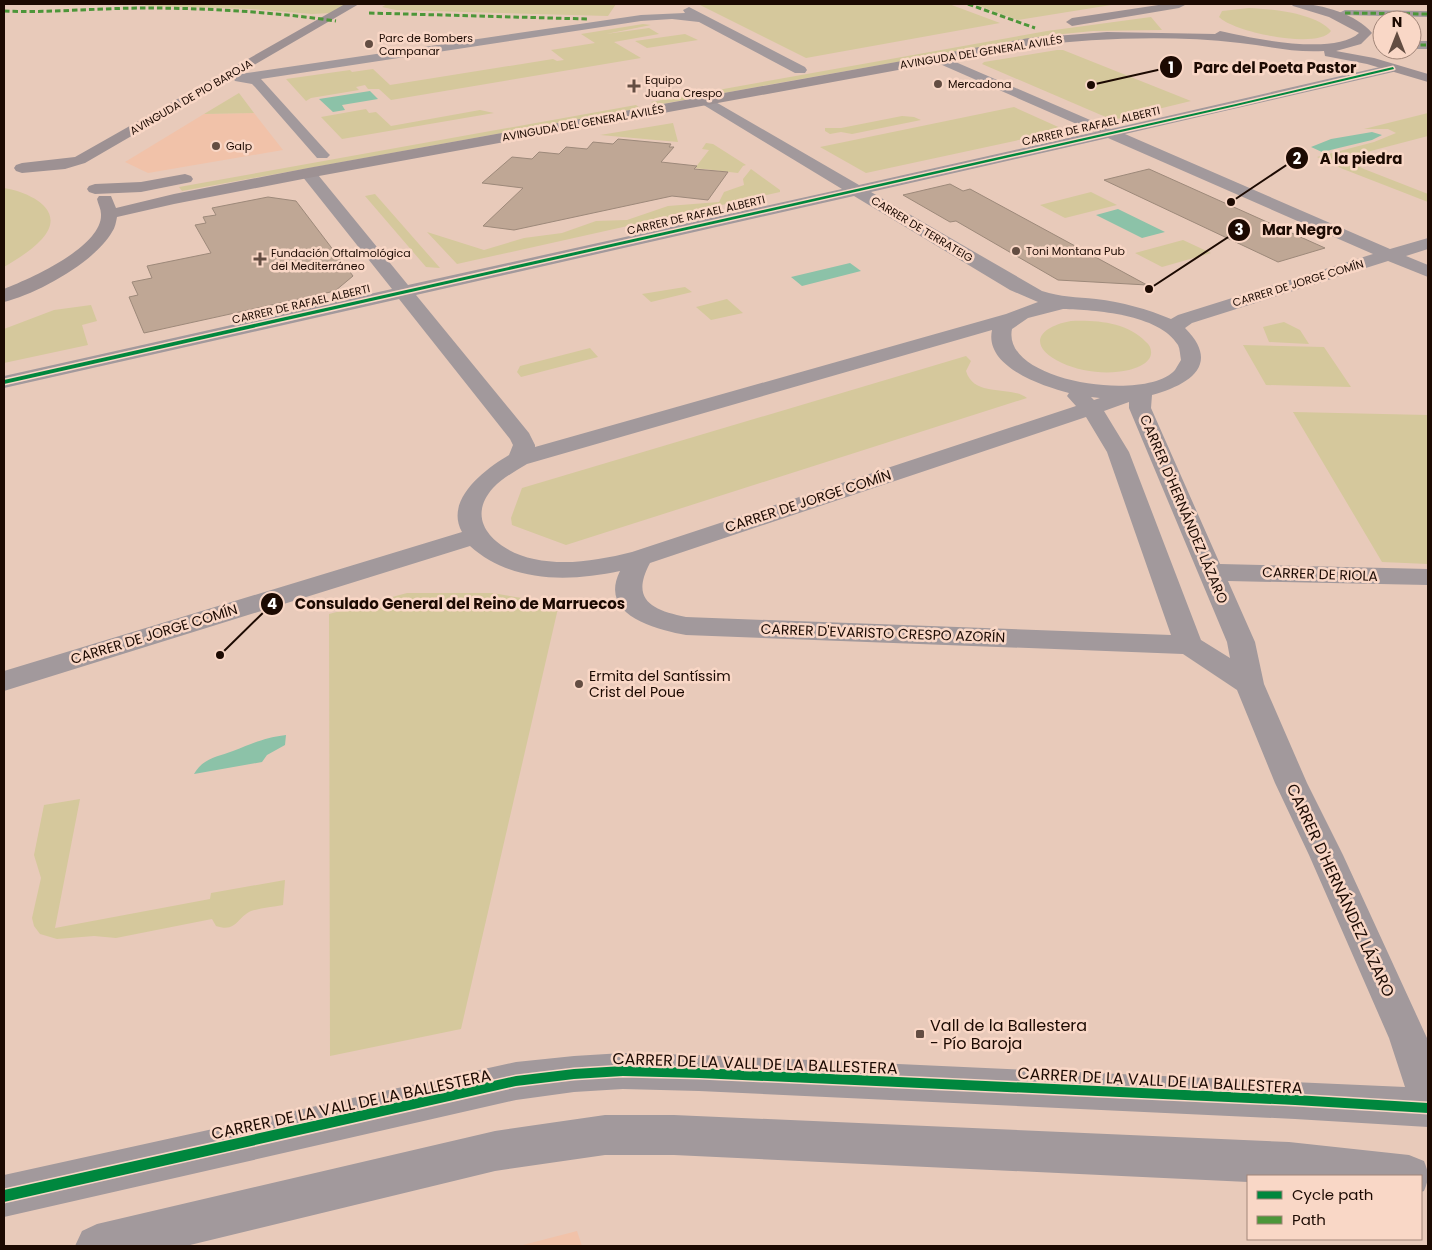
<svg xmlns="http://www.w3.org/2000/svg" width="1432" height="1250" viewBox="0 0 1432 1250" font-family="Poppins,sans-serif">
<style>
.built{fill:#f1c2a9}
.green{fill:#d5c89c}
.water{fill:#8cc2a8}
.building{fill:#bfa795;stroke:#9d897a}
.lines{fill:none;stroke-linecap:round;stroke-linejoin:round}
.minor{fill:#a2999c;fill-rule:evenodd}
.major{fill:#9d9193;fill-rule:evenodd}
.quiet{stroke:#4c9639;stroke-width:3;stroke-dasharray:5.5 3;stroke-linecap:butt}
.cycleway-casing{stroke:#f9d7c6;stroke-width:3}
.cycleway{fill:#00873e;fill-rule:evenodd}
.poi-dot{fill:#634d42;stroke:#f9d7c6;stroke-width:2}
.labels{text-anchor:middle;stroke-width:5;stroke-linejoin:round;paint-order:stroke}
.far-poi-label{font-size:11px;fill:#1c0a02;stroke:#f9d7c6;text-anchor:start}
.far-street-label{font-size:11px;fill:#1c0a02;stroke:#f9d7c6}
.street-label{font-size:14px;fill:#1c0a02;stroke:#f9d7c6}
.poi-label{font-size:14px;fill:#1c0a02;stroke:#f9d7c6;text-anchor:start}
.near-street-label{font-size:16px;fill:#1c0a02;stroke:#f9d7c6}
.near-poi-label{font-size:16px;fill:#1c0a02;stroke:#f9d7c6;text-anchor:start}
.leader{fill:none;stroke:#1c0a02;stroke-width:2}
.callout-dot{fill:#1c0a02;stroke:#f9d7c6;stroke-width:2}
.mark-label{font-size:15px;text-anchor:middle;font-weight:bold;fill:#fff}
.callout-label{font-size:15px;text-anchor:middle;font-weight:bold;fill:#1c0a02;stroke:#f9d7c6;stroke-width:5;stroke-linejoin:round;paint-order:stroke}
</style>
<rect width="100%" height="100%" fill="#e8caba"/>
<path class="built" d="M254 113 283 150 148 173 125 162 204 114Z
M577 1231 582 1246H519Z"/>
<path class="green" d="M143 4H347L332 13 312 14 251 9 146 6Z
M387 4H616L608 16 396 10 382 7Z
M698 4H949L1000 23 806 58Z
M974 4 1111 5 1018 20Z
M1249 8C1271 9 1316 13 1331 31 1318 50 1233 32 1219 17L1222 11Z
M1151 17 1162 30 1093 31 1043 36 656 105 651 102 1047 31Z
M643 24 651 25 606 34 649 28 659 34 614 42 641 58 391 100 379 89H368L365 85 356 87 359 90 311 98 306 101 286 79 350 70 352 72 373 69 390 85 553 59 557 61 564 60 551 50 595 43 581 34Z
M685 34 698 40 647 48 635 41Z
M1057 50H1063L1191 101 1117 119 1108 118 982 64 984 62Z
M239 93 254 113 204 114Z
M636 105 640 108 182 191 179 187Z
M1014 107 1065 130 866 173 820 147Z
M366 109 369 113 376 112 391 126 480 110 494 113 342 139 321 117Z
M1428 113V136L1363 153 1354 159 1358 166 1364 169 1428 194V202L1343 169 1317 157 1374 142 1396 133 1388 129H1364Z
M902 116 914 117 921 120 852 134 841 132 830 134 825 131V128H841Z
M673 123 678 142 600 135Z
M706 143 713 144 746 165 743 166 738 173 695 168 709 150 702 149Z
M751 169 780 190V192L457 264 427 232 484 250 524 238 562 233 596 221 627 220 668 206 719 202 724 192 744 185 743 179Z
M4 188C29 192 68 210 42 239 31 251 17 259 4 267Z
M1091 192 1117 205 1065 218 1040 205Z
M375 194 440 268 426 267 365 196Z
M1183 240 1211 253 1162 267 1135 253Z
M685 287 692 292 651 302 642 294Z
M727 299 743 313 711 320 696 307Z
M91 305 97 321 82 325 88 345 4 363V329L54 310Z
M1071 321C1096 320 1127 322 1146 342 1151 346 1153 353 1149 359 1145 365 1136 368 1129 370 1107 375 1082 372 1062 363 1026 346 1038 327 1071 321Z
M1284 322 1300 330 1309 344 1269 342 1263 327Z
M1243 345 1324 347 1351 387 1266 385Z
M590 348 598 357 521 377 517 372 520 366Z
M966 356 971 361 966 371C974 398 1010 385 1027 398L566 545 512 525 511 518 522 488Z
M1293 412 1428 415V564L1382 562Z
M407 593H492L559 604 461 1029 330 1056 329 614Z
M80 799 55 928 210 899 211 893 285 880 283 905C273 907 261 908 251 911 237 917 237 933 216 926L212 919 116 938 94 936 57 939 40 934 34 926 32 918 41 878 34 855 44 805Z"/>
<path class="water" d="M370 91 378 99 342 105 345 110 333 112 319 99Z
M1372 132 1382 135 1372 140 1322 152 1311 147 1331 139Z
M1118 209 1165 232 1142 238 1096 215Z
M850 263 861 271 802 286 791 277Z
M286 735 285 745 267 755 262 762 194 774C203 758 217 757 233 751 254 743 263 738 286 735Z"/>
<path class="building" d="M618 139 671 144 669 147H674L661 162 697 166 694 169 728 172 708 200 672 196 514 230 483 226 523 188 482 183 512 157 532 159 539 152 559 154 566 147 587 149 593 142 613 144Z
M1149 169 1325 248 1278 262 1104 180Z
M950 184 963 191 970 189 1147 285 1058 280 956 221 950 222 903 195Z
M268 197 296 201 353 276 335 291 144 333 129 297 138 295 132 282 152 278 147 266 211 253 195 225 206 223 203 217 216 215 212 208Z"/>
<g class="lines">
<path class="minor" d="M689 7 805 67 807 70 805 73H795L699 22 672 19 641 21 261 79 327 152 330 155 327 158H317L255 87 252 84 235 81 233 78 240 74 641 15 685 13 683 10Z
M1345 10 1428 11V17L1341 15 1339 13Z
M1412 41H1428V49H1412Z
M937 54 1111 129 1393 64 1399 68 1393 72 1125 134 1390 249 1428 238V249L1406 256 1428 265V277L1388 261 1192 323 1185 328C1222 365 1188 385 1152 395L1151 408 1220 564 1428 569V585L1228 581 1255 642 1264 684 1307 783 1343 855 1427 1038 1428 1127 1295 1119 699 1091 623 1089 574 1092 516 1100 4 1217V1175L516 1062 574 1056 623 1053 699 1055 1405 1087 1389 1038 1309 855 1275 783 1237 690 1183 654 686 635C655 629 598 615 620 571 569 582 511 583 470 546L4 691V671L462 532C444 500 485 469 509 455L513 445 510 439 399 299 4 388V376L392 289 302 176 300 173 302 170H314L408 285 842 189 702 104 700 101 707 97 859 185 1095 132 933 61 931 58 933 55ZM1108 138 1373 254 1178 315 1171 319C1147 309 1122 302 1096 299 1076 297 1061 297 1042 291L871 192ZM854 196 1010 290 1038 302 1006 314 535 447V445L529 433 416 295ZM1063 309C1095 310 1159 314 1178 345 1180 349 1180 355 1181 360 1179 363 1177 367 1175 370 1146 403 1001 382 1012 329L1028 318ZM992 330C984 367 1043 386 1069 393L1067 396 1076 406 632 552C600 560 566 566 534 559 500 552 462 523 493 488 503 478 515 471 527 464ZM1091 397 1100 398 1094 400ZM1129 402V408L1227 642 1230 658 1201 640 1129 452 1104 411ZM1086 417 1107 452 1171 635 686 617C652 610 630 600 650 563Z
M605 1115H674L1289 1142 1409 1155 1424 1161C1429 1173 1429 1179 1424 1191L1421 1192V1176H1248V1182L674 1155H605L495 1171 186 1246H75L82 1231 97 1224 495 1131Z"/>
<path class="major" d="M345 4H359L85 163 65 169 22 173 16 171 14 168 16 165 22 163 75 157Z
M1165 4 1185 5 1179 8 1072 26 1066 22 1072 18Z
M1291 4C1316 2 1356 13 1372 33L1361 44 1336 51 1374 58 1428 74V82L1367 64 1325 56 1324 51C1295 53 1268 46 1240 43 1170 35 1099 38 1029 46L308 178 174 204 117 217C116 222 115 228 112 232 95 262 37 294 4 302V289C29 279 103 247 101 214 101 209 98 204 97 199L99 196H111L116 208 174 194 308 168 1029 38 1107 32 1215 34 1220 31C1251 38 1334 56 1359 33L1329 17 1293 6Z
M185 174 191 176 193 179 191 182 141 192 95 194 89 192 87 189 89 186 95 184 141 182Z"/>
<path class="quiet" d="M968 4 1035 28
M4 11C51 13 98 8 145 8 209 8 273 12 336 21
M369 13 587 19
M1345 13 1428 14
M1412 45H1428"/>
<g class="cycleway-casing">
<path id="cycleway" d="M1393 67 1394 69 1236 106 4 384V380L1236 104Z
M623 1066 699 1068 1295 1095 1428 1103V1113L1295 1105 699 1078 623 1076 574 1079 516 1086 4 1202V1190L516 1076 574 1069Z"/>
</g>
<use href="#cycleway" class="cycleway"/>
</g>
<g class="poi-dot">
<circle cx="369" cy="44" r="5"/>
<circle cx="938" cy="84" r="5"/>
<path d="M631.5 78.5h5v5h5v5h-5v5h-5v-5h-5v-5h5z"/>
<circle cx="216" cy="146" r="5"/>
<circle cx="1016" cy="251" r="5"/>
<path d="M257.5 251.5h5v5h5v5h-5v5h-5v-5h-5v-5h5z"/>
<circle cx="579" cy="684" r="5"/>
<rect x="915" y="1029" width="10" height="10" rx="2.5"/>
</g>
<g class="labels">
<g class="far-poi-label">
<text x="379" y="42">Parc de Bombers<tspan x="379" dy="13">Campanar</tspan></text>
<text x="645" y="84">Equipo<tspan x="645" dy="13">Juana Crespo</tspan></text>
<text x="948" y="88">Mercadona</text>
<text x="226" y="150">Galp</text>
<text x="1026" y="255">Toni Montana Pub</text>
<text x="271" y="257">Fundación Oftalmológica<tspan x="271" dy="13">del Mediterráneo</tspan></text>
</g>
<g class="far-street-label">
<text transform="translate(981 52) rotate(-9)" y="4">AVINGUDA DEL GENERAL AVILÉS</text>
<text transform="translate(191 97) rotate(-30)" y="4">AVINGUDA DE PIO BAROJA</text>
<text transform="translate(583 123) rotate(-10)" y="4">AVINGUDA DEL GENERAL AVILÉS</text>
<text transform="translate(1091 126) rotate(-13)" y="4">CARRER DE RAFAEL ALBERTI</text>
<text transform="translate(696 215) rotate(-13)" y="4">CARRER DE RAFAEL ALBERTI</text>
<text transform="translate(922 229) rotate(31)" y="4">CARRER DE TERRATEIG</text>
<text transform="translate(1298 283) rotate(-17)" y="4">CARRER DE JORGE COMÍN</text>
<text transform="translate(301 304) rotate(-13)" y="4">CARRER DE RAFAEL ALBERTI</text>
</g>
<g class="street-label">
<text transform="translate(808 501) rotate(-18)" y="5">CARRER DE JORGE COMÍN</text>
<text transform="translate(1184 509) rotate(67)" y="5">CARRER D'HERNÁNDEZ LÁZARO</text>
<text transform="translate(1320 574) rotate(2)" y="5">CARRER DE RIOLA</text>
<text transform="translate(883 633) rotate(2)" y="5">CARRER D'EVARISTO CRESPO AZORÍN</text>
<text transform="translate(154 634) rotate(-17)" y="5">CARRER DE JORGE COMÍN</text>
</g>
<g class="poi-label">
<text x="589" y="681">Ermita del Santíssim<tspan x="589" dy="16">Crist del Poue</tspan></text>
</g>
<g class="near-street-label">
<text transform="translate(1341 890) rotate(65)" y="6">CARRER D'HERNÁNDEZ LÁZARO</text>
<text transform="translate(755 1063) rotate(2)" y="6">CARRER DE LA VALL DE LA BALLESTERA</text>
<text transform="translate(1160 1080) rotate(3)" y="6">CARRER DE LA VALL DE LA BALLESTERA</text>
<text transform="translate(351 1104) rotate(-12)" y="6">CARRER DE LA VALL DE LA BALLESTERA</text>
</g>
<g class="near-poi-label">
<text x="930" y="1031">Vall de la Ballestera<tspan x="930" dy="18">- Pío Baroja</tspan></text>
</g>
</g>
<path class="leader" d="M1091 85L1171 67M1231 202L1297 158M1149 289L1239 230M220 655L272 604"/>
<g class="callout-dot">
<circle cx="1091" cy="85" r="5"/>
<circle cx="1231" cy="202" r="5"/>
<circle cx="1149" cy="289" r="5"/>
<circle cx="220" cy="655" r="5"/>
<circle cx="1171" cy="67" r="12"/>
<circle cx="1297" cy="158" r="12"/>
<circle cx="1239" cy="230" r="12"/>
<circle cx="272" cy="604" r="12"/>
</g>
<g class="mark-label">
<text x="1171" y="73">1</text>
<text x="1297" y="164">2</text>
<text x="1239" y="235">3</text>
<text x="272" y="609">4</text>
</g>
<g class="callout-label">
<text x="1275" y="73">Parc del Poeta Pastor</text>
<text x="1361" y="164">A la piedra</text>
<text x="1302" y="235">Mar Negro</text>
<text x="460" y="609">Consulado General del Reino de Marruecos</text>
</g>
<rect width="1432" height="1250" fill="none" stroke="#1c0a02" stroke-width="10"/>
<rect x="1247" y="1175" width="175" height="65" fill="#f9d7c6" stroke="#a18578"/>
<rect x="1257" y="1191" width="25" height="8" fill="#00873e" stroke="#a18578"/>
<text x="1292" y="1200" font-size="15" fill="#1c0a02">Cycle path</text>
<rect x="1257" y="1216" width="25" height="8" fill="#4c9639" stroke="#a18578"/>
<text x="1292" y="1225" font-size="15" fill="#1c0a02">Path</text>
<g transform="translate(1397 35)"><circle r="24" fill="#f9d7c6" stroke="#a18578"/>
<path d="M0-4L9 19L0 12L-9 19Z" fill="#634d42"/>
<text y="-8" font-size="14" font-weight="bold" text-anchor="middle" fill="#1c0a02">N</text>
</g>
</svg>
